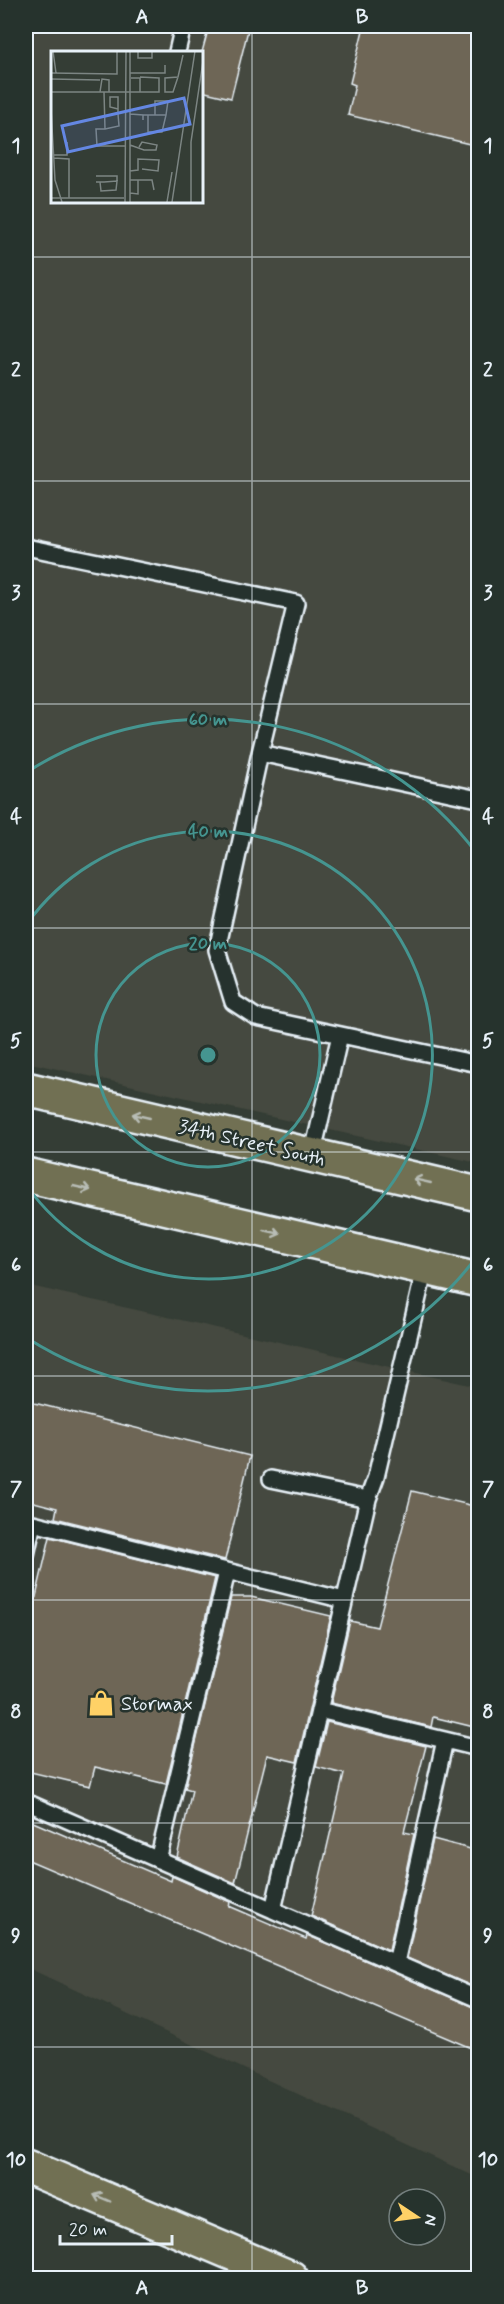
<svg xmlns="http://www.w3.org/2000/svg" width="504" height="2304" viewBox="0 0 504 2304" font-family="Mynerve,sans-serif">
<style>
.built{fill:#45493f;fill-rule:evenodd}
.building{fill:#6e6656;stroke:#e8f1f8;stroke-width:1.5}
.lines{fill:none;stroke-linecap:round;stroke-linejoin:round}
.lane-casing{stroke:#e8f1f8;stroke-width:20}
.highway-casing{stroke:#e8f1f8;stroke-width:38}
.lane{stroke:#26332d;stroke-width:15}
.highway{stroke:#716f52;stroke-width:33}
.oneway{stroke:#b8bdb6}
.grid{fill:none;stroke:#e8f1f8;stroke-width:1.5;stroke-opacity:0.55}
.ring{fill:none;stroke:#459590;stroke-width:3}
.labels{text-anchor:middle;stroke-width:5;stroke-linejoin:round;paint-order:stroke}
.street-label{font-size:20px;fill:#e8f1f8;stroke:#26332d}
.poi-label{font-size:20px;fill:#e8f1f8;stroke:#26332d;text-anchor:start}
.inset-road{fill:none;stroke:#7c8583;stroke-width:1.5}
.view{fill:#6487e3;fill-opacity:0.15;stroke:#6487e3;stroke-width:3}
.inset-edge{fill:none;stroke:#e8f1f8;stroke-width:3}
.centre{fill:#459590;stroke:#26332d;stroke-width:3}
.ring-label{font-size:18px;text-anchor:middle;font-weight:bold;fill:#459590;stroke:#26332d;stroke-width:5;stroke-linejoin:round;paint-order:stroke}
.neatline{fill:none;stroke:#e8f1f8;stroke-width:2}
.grid-label{font-size:20px;text-anchor:middle;font-weight:bold;fill:#e8f1f8}
</style>
<rect width="100%" height="100%" fill="#343d35"/>
<filter id="ink" filterUnits="userSpaceOnUse"><feTurbulence type="fractalNoise" baseFrequency=".0167" numOctaves="2"/><feDisplacementMap in="SourceGraphic" scale="12" xChannelSelector="R" yChannelSelector="G"/><feConvolveMatrix kernelMatrix="1 2 1 2 8 2 1 2 1" color-interpolation-filters="sRGB"/></filter>
<g filter="url(#ink)">
<path class="built" d="M26 26H478V1163L26 1062ZM52 52H201V201H52Z
M26 1285 478 1387V2178L26 1967Z"/>
<path class="building" d="M209 26H249L231 98 201 91V56Z
M364 26H478V146L348 115 355 85 350 83Z
M26 1401 250 1456 225 1560 55 1518 57 1508 26 1500Z
M412 1491 478 1507V1728L433 1717 431 1727 331 1703 350 1621 377 1627Z
M50 1537 215 1578 166 1784 95 1767 90 1786 26 1771V1639Z
M231 1597H251L331 1616 297 1762 267 1755 235 1883 177 1857 192 1790 185 1788Z
M327 1722 426 1746 404 1832 414 1834 389 1950 311 1916 344 1774 316 1767Z
M26 1819 171 1881 172 1876 230 1902 229 1906 306 1939 307 1935 478 2009V2051L26 1859Z
M433 1839 478 1851V1989L407 1958Z"/>
<g class="lines">
<g class="lane-casing">
<path id="lane" d="M177 52 183 26
M26 547 296 603 260 753 478 799
M260 753 217 950 233 1002 256 1017 478 1064
M312 1156 340 1035
M271 1479 368 1499 376 1477 425 1268
M26 1555 33 1523 344 1600
M319 1710 478 1748
M26 1802 273 1910 368 1499
M158 1860 227 1572
M273 1910 478 1999
M396 1963 445 1740"/>
</g>
<g class="highway-casing">
<path id="highway" d="M26 1089 478 1194
M26 1175 478 1280
M26 2166 291 2278"/>
</g>
<use href="#lane" class="lane"/>
<use href="#highway" class="highway"/>
</g>
<defs><path id="oneway-shaft" d="M-6 0H5M1.5-3L5.5 0L1.5 3" fill="none" stroke-width="1.6" stroke-linecap="round" stroke-linejoin="round" transform="scale(1.5)"/></defs>
<g class="oneway">
<use href="#oneway-shaft" transform="translate(141 1116) rotate(-167)"/>
<use href="#oneway-shaft" transform="translate(422 1181) rotate(-167)"/>
<use href="#oneway-shaft" transform="translate(82 1188) rotate(13)"/>
<use href="#oneway-shaft" transform="translate(272 1232) rotate(13)"/>
<use href="#oneway-shaft" transform="translate(102 2198) rotate(-157)"/>
</g>
</g>
<path class="grid" d="M252 26V2278M26 257H478M26 481H478M26 704H478M26 928H478M26 1152H478M26 1376H478M26 1600H478M26 1823H478M26 2047H478"/>
<g class="ring">
<circle cx="208" cy="1055" r="112"/>
<path d="M26 925A224 224 0 1 1 26 1185"/>
<path d="M478 1255A336 336 0 0 1 27 1338M27 772A336 336 0 0 1 478 855"/>
</g>
<defs>
<g id="shop-bare" transform="scale(2.07)"><path d="M-5-2.5h2.3a2.7 3.5 0 0 1 5.4 0H5L5.5 6h-11ZM-1.5-2.5h3a1.5 2.3 0 0 0-3 0Z" fill="#ffd166" stroke="#26332d" stroke-width="2.5" paint-order="stroke"/></g>
</defs>
<g fill-rule="evenodd">
<use href="#shop-bare" x="101" y="1703"/>
</g>
<g class="labels">
<g class="street-label">
<text transform="translate(252 1142) rotate(13)" y="7">34th Street South</text>
</g>
<g class="poi-label">
<text x="121" y="1710">Stormax</text>
</g>
</g>
<g transform="translate(51 51)">
<rect width="152" height="152" fill="#343d35"/>
<path class="inset-road" d="M2 0 5 22M87 0V7H101V0M0 22 66 23V0M79 22H114V14M127 26 122 41H114V27L127 26 132 4M0 28 49 29M0 41H89V27H80M49 41 51 28 58 29V41M53 41 54 78H45L46 95H74M89 41H108V27L89 26M0 58 4 129 11 151M79 63 92 64V69M92 64H115L111 81H97V64M104 64V50H117L115 64M54 78 68 75 67 63V46H59V56L67 58M79 94 93 99H105L106 94 91 91 88 96M3 104H16V91M3 107 18 108V147M79 120 87 119V108L108 109 107 120 91 118M45 125H66V130M79 129H101L103 139M45 131H53L66 130 65 139 50 140 49 131M79 142 87 143V129M0 147H73M74 151 75 0M79 151V0M116 151 121 121M121 151 144 0M140 151V91L152 10"/>
<path class="view" d="M133 47 139 73 17 101 11 75Z"/>
<rect width="152" height="152" class="inset-edge"/>
</g>
<circle cx="208" cy="1055" r="9" class="centre"/>
<g class="ring-label">
<text x="208" y="725">60 m</text>
<text x="208" y="837">40 m</text>
<text x="208" y="949">20 m</text>
</g>
<rect width="504" height="2304" fill="none" stroke="#26332d" stroke-width="66"/>
<g transform="translate(417 2217) rotate(103)"><circle r="28" fill="#26332d" stroke="#747f7e" stroke-width="1.5"/>
<path d="M0-4.5L10 22L0 15L-10 22Z" fill="#ffd166"/>
<text y="-9" font-size="16" font-weight="bold" text-anchor="middle" fill="#e8f1f8">N</text>
</g>
<path d="M60 2235v9h112v-9" fill="none" stroke="#e8f1f8" stroke-width="3"/>
<text x="69" y="2235" font-size="18" fill="#e8f1f8" stroke="#26332d" stroke-width="4.5" paint-order="stroke">20 m</text>
<rect x="33" y="33" width="438" height="2238" class="neatline"/>
<g class="grid-label">
<text x="142" y="23">A</text>
<text x="362" y="23">B</text>
<text x="16" y="152">1</text>
<text x="488" y="152">1</text>
<text x="16" y="376">2</text>
<text x="488" y="376">2</text>
<text x="16" y="599">3</text>
<text x="488" y="599">3</text>
<text x="16" y="823">4</text>
<text x="488" y="823">4</text>
<text x="16" y="1047">5</text>
<text x="488" y="1047">5</text>
<text x="16" y="1271">6</text>
<text x="488" y="1271">6</text>
<text x="16" y="1495">7</text>
<text x="488" y="1495">7</text>
<text x="16" y="1718">8</text>
<text x="488" y="1718">8</text>
<text x="16" y="1942">9</text>
<text x="488" y="1942">9</text>
<text x="16" y="2166">10</text>
<text x="488" y="2166">10</text>
<text x="142" y="2294">A</text>
<text x="362" y="2294">B</text>
</g>
</svg>
